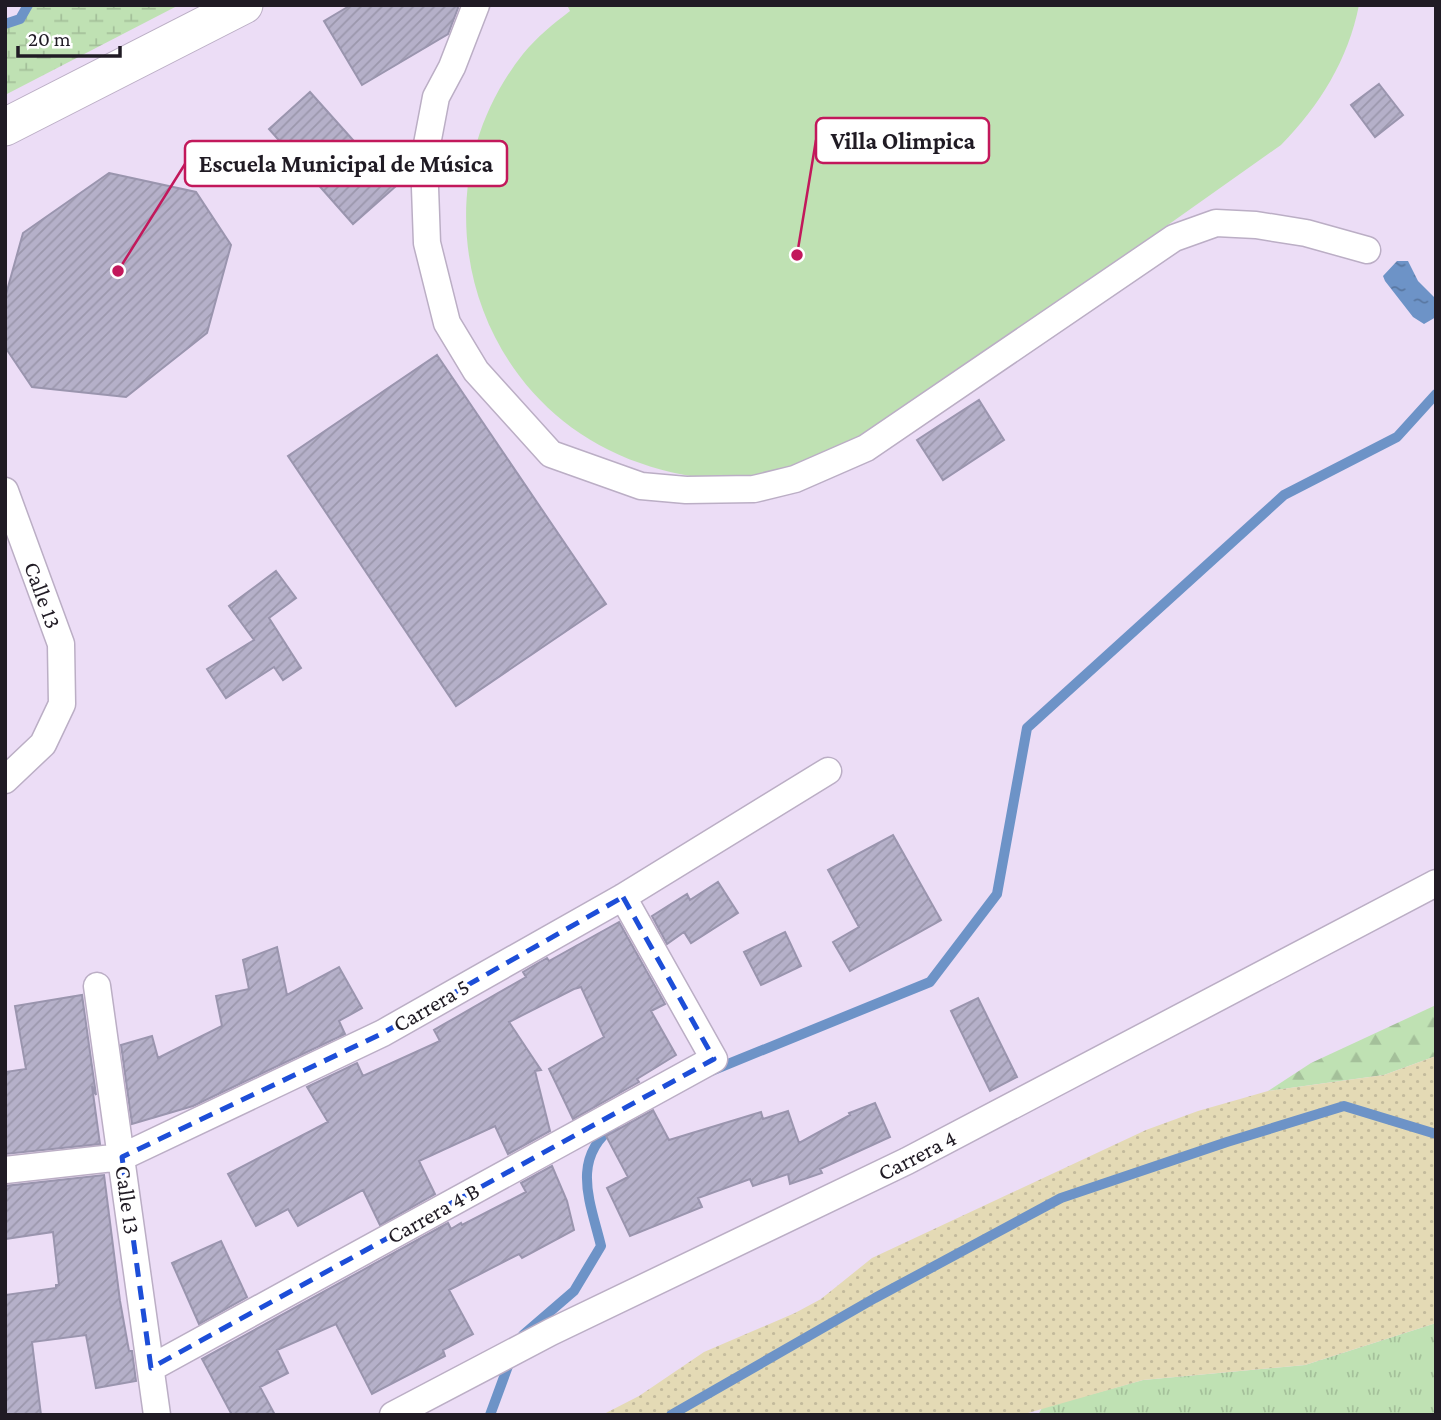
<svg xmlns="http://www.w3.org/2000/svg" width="1441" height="1420" viewBox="0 0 1441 1420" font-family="'Crimson Pro',serif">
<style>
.grass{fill:url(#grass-tufts)}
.forest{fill:url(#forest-firs)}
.wetland{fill:url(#wetland-marsh)}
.sand{fill:url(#sand-dots)}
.pitch{fill:#bfe1b3}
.water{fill:url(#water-ripples)}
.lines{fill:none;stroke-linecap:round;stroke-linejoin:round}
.stream{stroke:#6d93c7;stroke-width:10}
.building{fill:url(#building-hatch);stroke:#9a95ae;stroke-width:2}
.street-casing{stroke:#bbaec5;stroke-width:29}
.secondary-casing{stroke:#bbaec5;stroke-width:39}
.street{stroke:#fff;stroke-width:26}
.secondary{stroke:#fff;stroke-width:37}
.marked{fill:none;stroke:#1d4ed8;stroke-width:5;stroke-dasharray:14 9;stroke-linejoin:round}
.labels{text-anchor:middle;stroke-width:7;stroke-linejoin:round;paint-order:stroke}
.street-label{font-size:23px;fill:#201b24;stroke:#fff}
.leader{fill:none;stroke:#c2185b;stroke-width:2.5}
.callout-dot{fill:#c2185b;stroke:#fff;stroke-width:2.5}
.callout{fill:#fff;stroke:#c2185b;stroke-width:2.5}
.callout-label{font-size:24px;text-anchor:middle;font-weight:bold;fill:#201b24}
</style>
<defs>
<pattern id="grass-tufts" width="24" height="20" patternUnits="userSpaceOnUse" patternTransform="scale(1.75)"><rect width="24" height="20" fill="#bfe1b3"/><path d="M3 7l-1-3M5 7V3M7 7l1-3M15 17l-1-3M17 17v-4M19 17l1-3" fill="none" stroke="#a4c09a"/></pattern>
<pattern id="forest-firs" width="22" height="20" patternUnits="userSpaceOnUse" patternTransform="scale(1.75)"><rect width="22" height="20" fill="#bfe1b3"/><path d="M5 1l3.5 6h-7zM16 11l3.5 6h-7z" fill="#a4c09a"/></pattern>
<pattern id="wetland-marsh" width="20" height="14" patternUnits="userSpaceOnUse" patternTransform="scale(1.75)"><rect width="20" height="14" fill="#bfe1b3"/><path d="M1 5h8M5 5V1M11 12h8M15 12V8" fill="none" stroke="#a4c09a"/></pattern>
<pattern id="sand-dots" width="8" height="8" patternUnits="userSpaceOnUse" patternTransform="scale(1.75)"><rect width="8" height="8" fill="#e4dab5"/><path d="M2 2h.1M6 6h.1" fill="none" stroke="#c3ba9c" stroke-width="1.8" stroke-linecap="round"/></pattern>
<pattern id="water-ripples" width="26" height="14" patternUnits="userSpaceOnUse" patternTransform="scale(1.75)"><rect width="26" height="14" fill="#6d93c7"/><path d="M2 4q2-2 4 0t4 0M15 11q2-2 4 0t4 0" fill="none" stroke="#5977a1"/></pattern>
<pattern id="building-hatch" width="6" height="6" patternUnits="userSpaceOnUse" patternTransform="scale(1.75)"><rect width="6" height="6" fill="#b5b0c9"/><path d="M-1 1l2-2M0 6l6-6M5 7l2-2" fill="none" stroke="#9b97ac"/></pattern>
</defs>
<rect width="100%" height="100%" fill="#ecddf6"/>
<path class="grass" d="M1436 1323V1415H1038L1042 1408 1143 1380 1305 1365Z"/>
<path class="forest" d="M1436 1005V1056L1384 1075 1268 1091 1311 1063Z"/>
<path class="wetland" d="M31 5H179L5 95V28L21 21Z"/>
<path class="sand" d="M1436 1056V1323L1305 1365 1143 1380 1021 1415H602L639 1396 704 1352 795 1313 821 1299 872 1258 1146 1130 1198 1111 1268 1091 1384 1075Z"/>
<path class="pitch" d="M567 5H1359C1348 60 1320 105 1281 145L895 418C880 427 866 438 850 446 831 455 791 469 770 474 728 485 679 477 640 463 470 404 412 194 523 54 537 37 553 24 570 11Z"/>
<path class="water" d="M1397 261H1408L1418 281 1436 299V317L1424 324 1413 317 1385 281 1383 276Z"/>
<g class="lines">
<path class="stream" d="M5 24 20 19 28 5
M711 1071 930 982 997 894 1027 728 1284 495 1397 437 1436 394
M523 1335 574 1291 601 1246C590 1201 570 1158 615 1125
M490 1415 511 1358
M671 1415 875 1298 1061 1198 1227 1142 1344 1106 1436 1134"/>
</g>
<path class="building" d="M351 5H457L458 8 448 34 362 85 324 21Z
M1379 84 1403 115 1375 137 1351 105Z
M310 92 395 187 353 224 269 129Z
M109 173 196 192 231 245 207 333 126 397 32 387 5 347V298L23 233Z
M437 355 606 604 456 706 288 456Z
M979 400 1004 440 943 480 917 440Z
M276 571 296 598 269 618 301 668 283 680 274 667 226 698 207 669 254 640 229 606Z
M893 835 941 920 850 971 833 942 859 927 828 870Z
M718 882 738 913 691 943 684 932 667 944 652 916 687 894 690 900Z
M619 922 665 1004 651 1011 676 1055 637 1079 639 1082 573 1119 549 1069 604 1037 581 987 574 989 509 1022 541 1070 535 1071 550 1131 508 1154 495 1126 419 1161 435 1194 380 1225 363 1190 298 1226 288 1209 256 1226 228 1174 328 1122 307 1087 357 1063 363 1076 440 1041 434 1030 526 977 523 972 533 966 547 958 549 961Z
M785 932 801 966 761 985 744 952Z
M277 947 287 995 339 967 362 1008 339 1021 345 1034 193 1106 132 1124 121 1045 152 1036 158 1058 222 1026 216 996 249 989 243 960Z
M82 995 96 1095 92 1086 100 1144 5 1154V1072L26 1069 15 1006Z
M978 998 1017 1077 990 1091 951 1011Z
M875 1103 890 1137 820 1169 822 1173 790 1184 788 1174 753 1186 750 1179 698 1198 702 1207 630 1236 607 1188 628 1177 606 1136 653 1110 669 1140 761 1112 763 1119 788 1111 799 1143 850 1115 849 1113Z
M552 1166 567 1201 574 1230 522 1258 519 1254 449 1290 473 1334 443 1350 445 1356 372 1394 336 1324 277 1350 288 1373 260 1387 275 1415H232L202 1359 448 1223 451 1229 461 1223 462 1225 526 1192 521 1183Z
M104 1175 120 1301 129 1351H132L136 1381 96 1388 86 1335 32 1342 41 1415H5V1295L56 1288V1285H59L53 1232 5 1239V1186Z
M221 1241 247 1297 199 1324 172 1263Z"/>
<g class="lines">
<g class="street-casing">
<path id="street" d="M476 5 452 67 436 97 424 160 427 243 447 323 476 371 551 454 641 486 686 490 754 489 795 479 866 448 1174 238 1216 223 1256 225 1306 233 1367 250
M5 491 61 644 62 704 43 744 5 780
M97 986 157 1415
M5 1170 122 1157 383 1033 623 897 828 771
M151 1368 714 1059 623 897
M393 1415 551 1332 907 1161 1436 883"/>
</g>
<g class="secondary-casing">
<path id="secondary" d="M5 127 244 5"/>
</g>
<use href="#street" class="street"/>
<use href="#secondary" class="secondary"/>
</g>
<path class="marked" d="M623 897 714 1059 151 1368 122 1157 383 1033Z"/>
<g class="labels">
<g class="street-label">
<text transform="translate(43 595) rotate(70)" y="8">Calle 13</text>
<text transform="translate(431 1005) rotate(-30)" y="8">Carrera 5</text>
<text transform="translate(917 1155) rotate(-27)" y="8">Carrera 4</text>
<text transform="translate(128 1200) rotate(82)" y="8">Calle 13</text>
<text transform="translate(433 1213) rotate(-29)" y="8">Carrera 4 B</text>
</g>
</g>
<path class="leader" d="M797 255L816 140M118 271L185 164"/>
<g class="callout-dot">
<circle cx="797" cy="255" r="7"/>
<circle cx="118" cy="271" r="7"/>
</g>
<g class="callout">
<rect x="816" y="118" width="173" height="45" rx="7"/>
<rect x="185" y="141" width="322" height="45" rx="7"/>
</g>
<g class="callout-label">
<text x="903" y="149">Villa Olimpica</text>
<text x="346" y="172">Escuela Municipal de Música</text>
</g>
<rect width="1441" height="1420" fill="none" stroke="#201b24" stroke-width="14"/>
<path d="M18 46v10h102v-10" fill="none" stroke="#201b24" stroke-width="3.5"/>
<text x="28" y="46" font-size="21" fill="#201b24" stroke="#ffffff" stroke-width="5" paint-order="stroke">20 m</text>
</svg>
